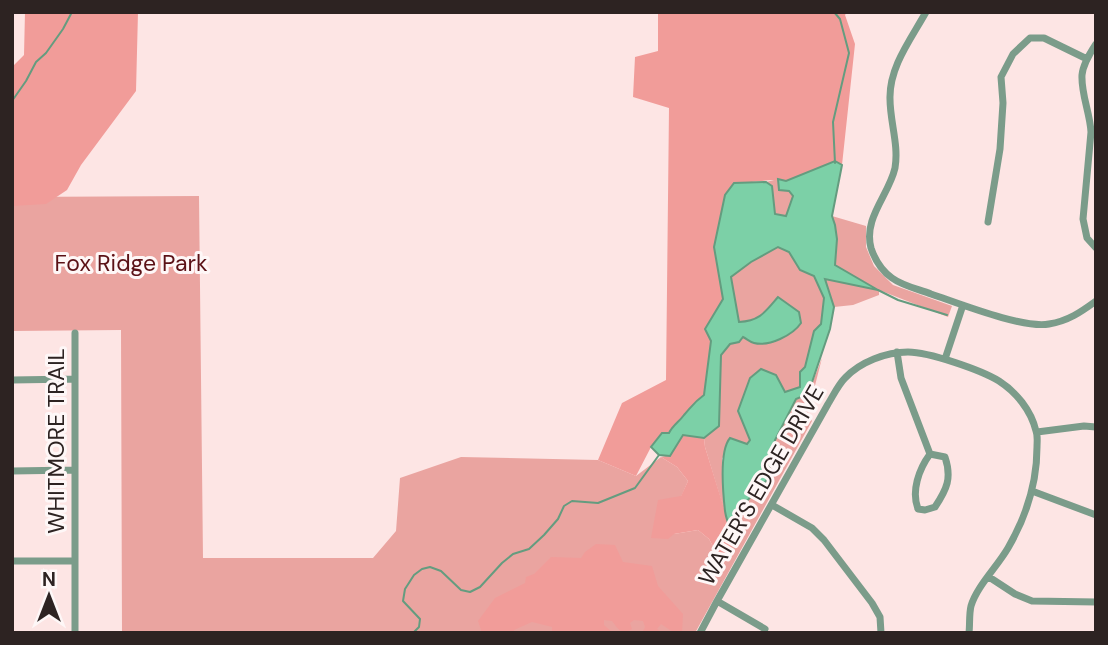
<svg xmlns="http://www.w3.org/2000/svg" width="1108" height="645" viewBox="0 0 1108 645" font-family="'DM Sans',sans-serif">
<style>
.green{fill:#eaa4a0}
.forest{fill:#f19c99}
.water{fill:#7cd0a7;stroke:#649c7f;stroke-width:2}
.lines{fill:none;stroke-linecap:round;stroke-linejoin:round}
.stream{stroke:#649c7f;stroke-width:2}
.minor{stroke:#7b9c8a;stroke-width:7}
.labels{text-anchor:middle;stroke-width:6;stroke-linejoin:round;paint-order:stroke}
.park-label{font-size:23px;fill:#5b1116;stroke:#fef7f7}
.street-label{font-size:23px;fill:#2d2322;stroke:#fef7f7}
</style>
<rect width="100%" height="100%" fill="#fde5e4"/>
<path class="green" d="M778 179 779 190 789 191 793 196 786 216 775 214 772 186 766 182Z
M199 196 203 558H373L396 531 400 478 461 457 598 460 636 476 661 457 677 467 688 481 681 497 674 534 698 530 709 539 720 559 743 525 736 521 741 507 767 480 775 440 796 399 808 394 822 358 808 413 812 421 695 633H122L121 330 12 331V197Z
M832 216 866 226V247L874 266 893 285 952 306 948 317 879 290V295L853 305 834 307 824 278 875 288 835 265C837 248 839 233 832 216Z
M778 247 789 252 800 270 814 276 824 298 821 324 814 331 805 367 800 372V387L785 392 776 375 738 411 750 440 747 445 722 458 725 513 705 447 704 438 719 426 721 355 730 343 739 342 778 297C764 312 761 320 739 322L731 277 751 262Z"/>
<path class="forest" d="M25 12H138L136 91 81 165 67 190 46 204 12 206V67L24 55Z
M658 12H847L845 15 855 44 842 165 835 161 786 181C775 178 747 183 734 184L725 195 714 247 723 299 705 329 711 341 704 395C694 402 692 406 684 416 679 422 673 425 669 433H662L651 447 636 476 598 460 622 403 666 380 669 108 633 97 635 57 658 51Z
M683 435 704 438 705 447 731 531 736 521 743 525 741 538 720 559 709 539 698 530 674 534 668 539 651 538 658 500 681 496 688 481 677 467 661 457 670 455Z
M596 544 615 545 623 562 652 566 658 586 683 614 682 633 673 632 661 624 657 629 663 633H642L645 627 643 621 634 620 630 623 632 629C622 636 618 629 612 621L604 620V625L613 633H552V627L532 622 514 630V633H482L478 621 495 598 525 583 526 577 534 574 551 557 581 558 585 552Z"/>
<path class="water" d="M835 161 842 165 832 216 835 225 837 239 835 265 878 290 825 279 834 307 830 329 808 394 796 399 775 440 767 480 741 507 732 533C729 526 726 518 725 511 723 493 719 451 730 438L747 444 750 440 738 411 750 378 761 369 776 375 785 392 800 387V372L805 367 814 331 821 324 824 298 814 276 800 270 789 252 778 247 751 262 731 277 739 322C760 321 765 312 778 297L799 312 801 323C793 335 769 347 754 343 750 342 747 339 743 337L739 342 730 344 721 355 719 426 704 438 683 435 670 456 659 455 651 447 662 433H669C673 425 679 422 684 415 692 406 694 402 704 395L711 341 705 329 723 299 714 247 725 195 734 183 766 182 772 186 775 214 786 216 793 196 789 191 779 190 778 179 786 181Z"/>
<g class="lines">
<path class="stream" d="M834 12 840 19 849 53 833 122 835 163
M12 101 26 81 36 62 46 53 63 29 72 12
M878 290 898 300 947 315
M413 633 419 627 420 619 403 601 405 589 414 575 422 569 430 567 441 571 461 590 470 592 480 587 502 563 513 554 529 549 544 535 558 519 564 506 572 501 598 503 635 488 659 455"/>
<path class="minor" d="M926 12C911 39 889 67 890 99 890 122 899 145 895 168 889 195 863 218 871 248 875 260 882 271 892 278 903 286 918 289 931 294 958 303 1023 329 1049 324 1068 321 1081 312 1096 301
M1096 44C1090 53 1083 64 1082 75 1081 94 1090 113 1091 132L1083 219 1087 238 1096 248
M988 222 1000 149 1003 103 1001 77 1013 54 1030 38H1044L1087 59
M75 333V633
M897 352 901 378 930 454
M945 359 963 305
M12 380 75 379
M1037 432 1084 426 1096 427
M930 454 945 457C952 478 947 489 935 507L925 510 918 509C911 491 919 469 930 454Z
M12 471 75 470
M1032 491 1096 515
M772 505 812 528 824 540 872 603 880 617 881 633
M12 561H75
M989 577 1015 594 1032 601 1096 602
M717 601 765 629
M700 633 717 601 828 404C833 396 838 385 845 378 860 362 886 352 908 352 929 352 981 370 999 381 1016 392 1031 410 1036 431 1038 436 1037 442 1037 447 1037 483 1026 517 1008 548 997 567 977 586 971 606 969 614 970 624 969 633"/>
</g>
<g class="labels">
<g class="park-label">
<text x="131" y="271">Fox Ridge Park</text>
</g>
<g class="street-label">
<text transform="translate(56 441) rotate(-90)" y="8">WHITMORE TRAIL</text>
<text transform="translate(761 485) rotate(-60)" y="8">WATER’S EDGE DRIVE</text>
</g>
</g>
<rect width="1108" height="645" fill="none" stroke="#2d2322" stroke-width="28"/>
<g transform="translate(49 596)" stroke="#fef7f7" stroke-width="5" paint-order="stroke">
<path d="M0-5L12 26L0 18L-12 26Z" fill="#2d2322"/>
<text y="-10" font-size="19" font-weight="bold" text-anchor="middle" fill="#2d2322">N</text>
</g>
</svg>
